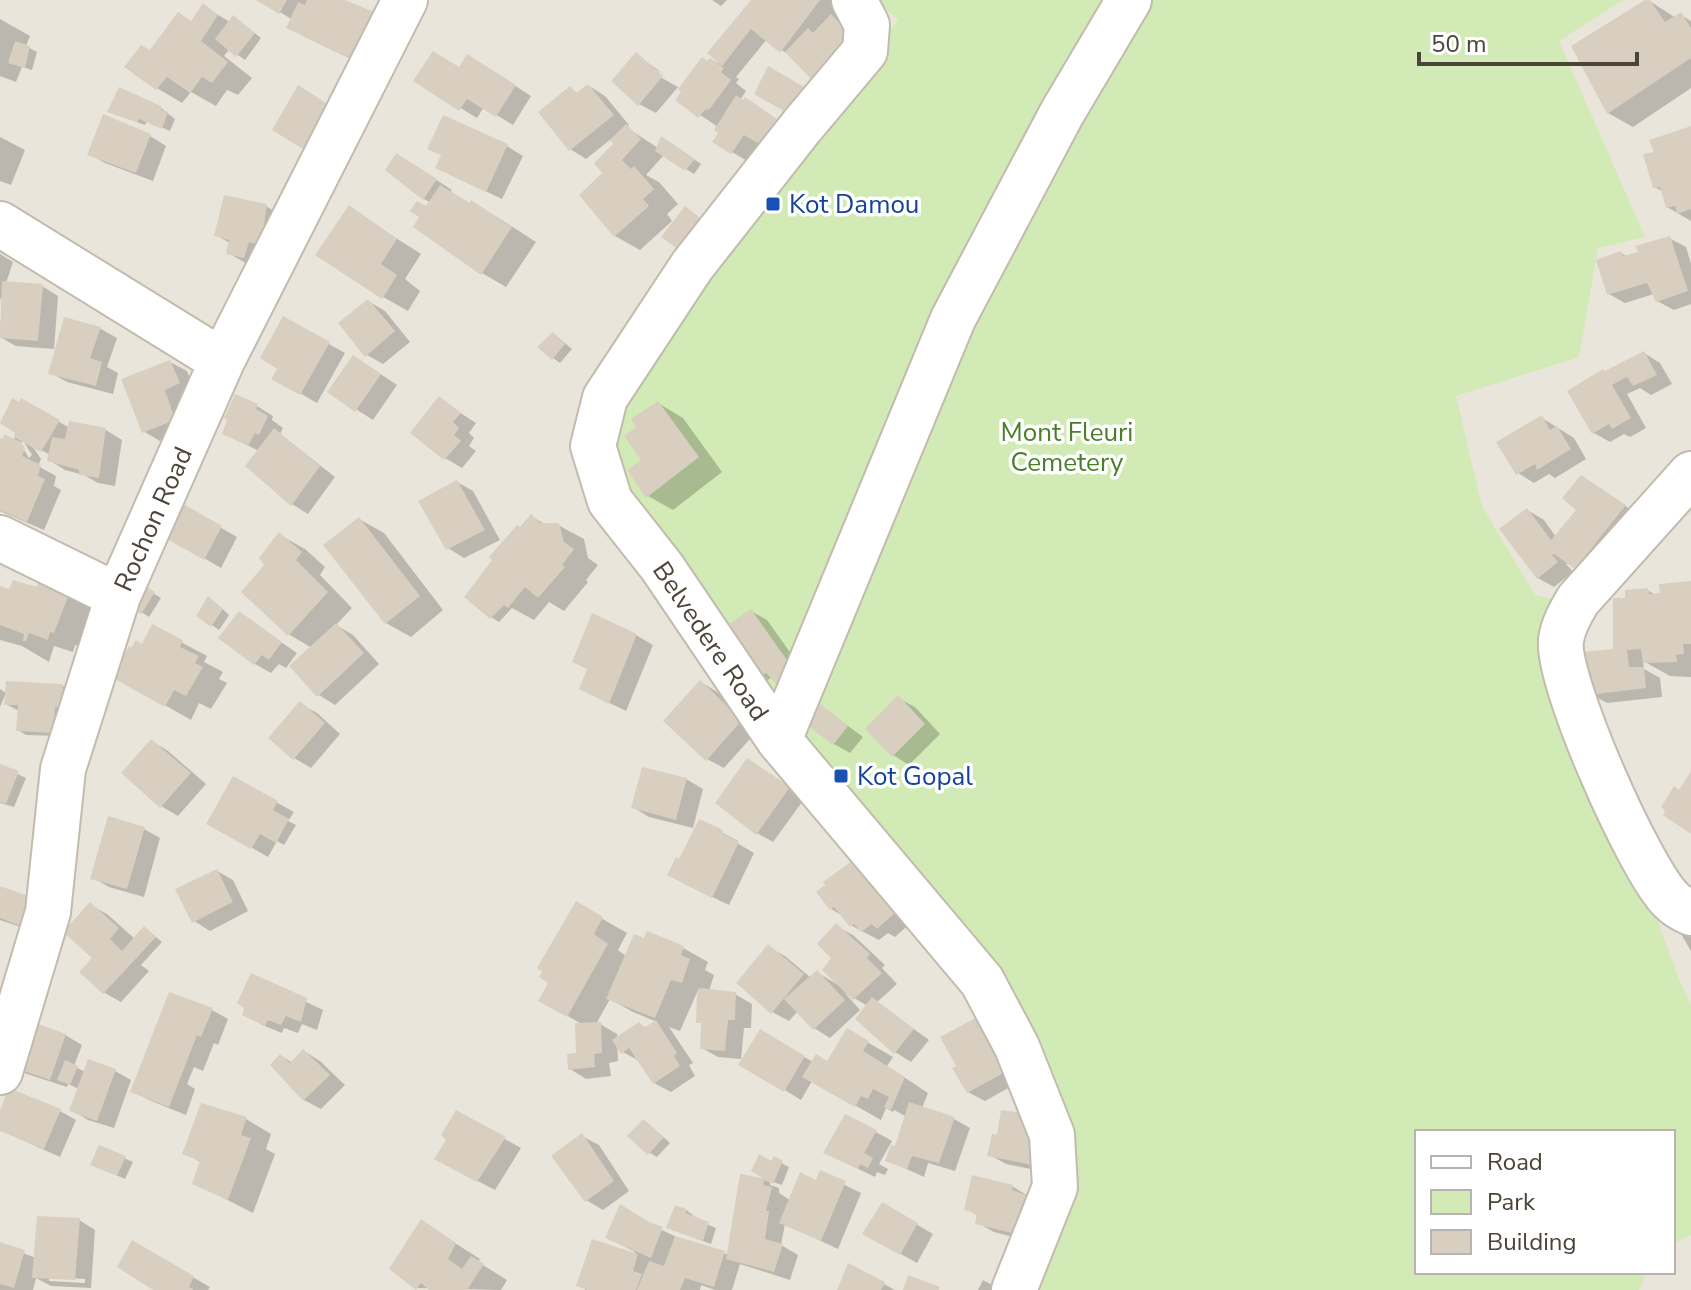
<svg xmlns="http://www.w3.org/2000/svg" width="1691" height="1290" viewBox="0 0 1691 1290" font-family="'Nunito Sans',sans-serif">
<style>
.residential{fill:#eae5da;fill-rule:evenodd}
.green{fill:#d2eab5}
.shadow{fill:#0003;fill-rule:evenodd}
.building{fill:#d8cfc1}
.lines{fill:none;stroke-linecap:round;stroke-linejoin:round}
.minor-casing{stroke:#c2bbae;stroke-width:48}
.minor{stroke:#fff;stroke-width:44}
.transit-dot{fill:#1a4fb4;stroke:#fff;stroke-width:3}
.labels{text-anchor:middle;stroke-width:7;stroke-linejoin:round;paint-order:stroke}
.transit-label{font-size:26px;fill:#164399;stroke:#fff;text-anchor:start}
.park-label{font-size:26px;fill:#4a7f2a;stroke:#fff}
.street-label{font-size:26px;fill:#4b4439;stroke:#fff}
</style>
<rect width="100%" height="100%" fill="#f6f3ec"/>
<path class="residential" d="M0 0H1691V1290H0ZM1417 1132H1673V1272H1417Z"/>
<path class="green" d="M876 0H1623L1559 41 1645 237 1598 248 1579 357 1456 396 1482 506 1535 595 1563 601 1582 715 1680 982 1691 1005V1235L1673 1244V1132H1417V1272H1646L1639 1290H1028L1062 1131 605 478 601 421 659 331 898 20Z"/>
<path class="shadow" d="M260 0H336L366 66 305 37 293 20Z
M712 0H727L721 6Z
M753 0H840L850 8 840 21 848 26 794 59 767 39 736 77 739 79 736 83 746 91 740 100 798 134 749 162 715 142 721 133 718 127 678 100 684 91 678 87 682 89 711 60 723 65 710 53Z
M1648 0 1676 18 1681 15 1691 21V88L1633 127 1608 113Z
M203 6 230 22 234 17 261 38 245 60 230 49 224 56 252 78 238 95 227 90 216 106 191 92 182 103 157 88 150 52 192 22Z
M0 19 30 36 26 46 37 52 32 70 22 67 16 82 0 76Z
M637 55 665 75 655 69 653 73 678 87 656 113 639 104Z
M484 66 531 96 513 125 484 107 477 118 416 81 460 69Z
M589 86 605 96 629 125 626 127 658 148 669 143 701 164 694 174 664 155 646 175 659 182 678 204 667 214 672 221 640 250 615 236 605 173 616 144 611 139 586 159 570 149V89L579 94Z
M161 108 175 119 170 131 147 121 145 125 117 115Z
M1691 128V221L1667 207 1663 192 1655 187 1656 153Z
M150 136 166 146 153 181 105 163 89 154Z
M0 137 25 150 11 185 0 181Z
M507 146 523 156 502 199 437 168Z
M413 165 452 190 450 193 497 217 536 242 506 287 482 273 427 209 431 203 424 199Z
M266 206 282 216 261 266 244 262 228 253 230 243 216 235Z
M349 208 421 254 405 279 420 291 408 311 383 297Z
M1669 238 1686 247 1691 264V304L1674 310 1657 301 1654 294 1625 303 1609 294 1621 253 1628 257Z
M0 254 13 262 6 283 42 286 58 296 54 349 16 346 0 337 2 297 0 300Z
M368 301 385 311 410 342 383 364 367 355Z
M284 319 345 353 317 403 274 378 280 368Z
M65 320 101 329 117 338 107 367 118 373 113 394 67 382 51 373Z
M554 334 572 349 560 363 553 358Z
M1644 353 1660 363 1672 384 1651 395 1640 388 1627 394 1646 428 1630 437 1624 434 1610 442 1594 433 1606 373Z
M170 362 187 371 195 392 180 399 190 429 160 441 143 431Z
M370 367 397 385 373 420 329 392Z
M439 399 476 423 469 433 474 438 469 446 476 451 462 468 445 458Z
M22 401 70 428 71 423 106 430 122 440 115 486 98 483 84 475 65 470 49 460 50 455 31 444 41 459 38 466 56 476 54 486 61 490 44 530 0 511V440L14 441ZM19 442H24L32 455 29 458Z
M658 403 683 418 722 472 673 510 648 496 644 460Z
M257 406 273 416 272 420 283 428 280 434 335 477 308 514 292 504 259 451 241 442Z
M1542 418 1574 438 1586 459 1555 478 1549 474 1534 483 1518 473Z
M457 482 473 491 500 540 464 558 448 548Z
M1598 487 1640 516 1593 577 1570 563 1566 564 1573 572 1554 587 1538 578 1527 510 1544 520 1556 537Z
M181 505 237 537 221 568 165 535Z
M531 516 546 525H558L584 539 588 558 598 565 586 580 588 582 564 611 549 602 534 620 512 608 499 622 491 617 521 529Z
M359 519 384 533 443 610 411 637 386 623Z
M280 535 305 549 325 567 320 575 352 608 336 625 353 635 379 664 335 705 319 695 312 648 290 635 243 592 267 565Z
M14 582 95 600 79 646 75 645 73 652 54 646 49 662 22 646 0 640V588L10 591Z
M138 584 161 598 149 617 126 602Z
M1691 585V677L1670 676 1643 661 1644 669 1660 678 1662 697 1607 703 1591 694 1621 650 1627 600 1647 590 1656 595Z
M216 603 229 615 219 630 198 615Z
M751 611 767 620 812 683H779L770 678 767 681 751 671Z
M240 614 297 653 286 668 279 664 271 673 255 664Z
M153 627 207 656 204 662 223 672 219 679 227 683 211 709 199 703 191 720 114 676 143 646Z
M636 635 653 645 626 711 597 697 589 669Z
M701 682 717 692 757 731 724 768 707 759Z
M63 686 79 695 61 736 26 735 18 730 19 711 6 704Z
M0 689 6 693 0 707Z
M898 698 915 707 940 734 909 765 893 755Z
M300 704 317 713 340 734 311 768 294 758Z
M818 704 863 737 850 753 834 744Z
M152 741 168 751 206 784 178 816 161 806Z
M0 766 26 778 14 807 0 803Z
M764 770 805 798 773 842 757 833Z
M234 779 294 812 288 821 296 825 284 845 277 841 268 857 209 823Z
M686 779 703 789 693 828 649 817 633 807Z
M700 821 738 841 737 843 754 853 729 905 685 884 680 861Z
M144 829 160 838 144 897 109 887 93 878Z
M217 871 233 880 248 911 210 931 194 921Z
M828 886 914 920 895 937 888 933 879 940 852 926 843 916 831 909Z
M0 888 38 933 0 920Z
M576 904 627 933 618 950 626 956 645 941 648 934 683 948 708 962 705 970 714 975 709 991 735 994 752 1004 751 1028H744L741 1059 718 1057 702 1048 703 1024 698 1021 699 988 680 1031 669 1027 693 1063 689 1065 695 1076 671 1092 654 1083 641 1062 623 1052 617 1044 618 1061 609 1063 611 1076 586 1079 570 1069 578 1055 583 1025 541 1000 551 983ZM610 999 633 1012 657 1022 647 1029 639 1024 617 1039V1034L600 1024H596Z
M90 905 107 914 135 939 151 933 162 942 141 965 149 971 121 1002 105 993 82 972 95 958Z
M1674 922 1691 928V951Z
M836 926 853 935 885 965 882 968 897 984 877 1002 929 1040 911 1062 895 1052 868 1006 845 993 860 1010 830 1038 814 1028 798 1011 789 1021 772 1012 768 947 785 956 811 978 817 972 838 985 834 958Z
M252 976 323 1010 317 1030 302 1024 298 1033 284 1028 282 1033 260 1024Z
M212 1010 228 1019 218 1045 214 1043 203 1071 194 1067 187 1084 195 1089 186 1115 149 1100 133 1091Z
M995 1028 1033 1074 985 1101 968 1092Z
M848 1031 893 1057 887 1066 928 1093 922 1108 954 1119 970 1128 955 1171 928 1163 924 1177 887 1160 897 1148 907 1117 894 1110 893 1112 886 1108 881 1120 812 1081 801 1100 785 1090 760 1032 813 1062 828 1063Z
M65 1035 82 1045 74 1066 85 1072 115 1071 131 1080 114 1128 88 1120 72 1110 79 1089 68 1084 67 1087 27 1074 11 1065Z
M304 1051 320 1061 345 1085 321 1109 304 1100 272 1065 281 1056 293 1063Z
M60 1111 76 1120 60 1157 0 1130V1115Z
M456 1112 521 1148 495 1190 453 1168 449 1139Z
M246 1119 271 1134 266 1149 275 1154 253 1213 194 1183 202 1163 185 1153Z
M651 1126 670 1143 657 1157 650 1153Z
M876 1132 892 1141 879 1164 888 1169 885 1175 877 1172 875 1177 842 1161Z
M582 1136 599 1145 629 1191 603 1210 586 1200Z
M100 1148 133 1162 125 1179 100 1168Z
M1052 1152 1049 1173 1006 1164 990 1155Z
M774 1159 789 1167 782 1185 770 1181V1185L779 1188V1193L790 1200 817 1182 821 1173 861 1193 838 1249 785 1224 781 1245 798 1255 790 1280 740 1264 732 1290H715L701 1285 700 1290H586L578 1285 634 1254 635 1252 608 1238 651 1225 679 1238 729 1255 742 1177 764 1181Z
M1012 1186 1028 1196V1241L994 1232 978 1223 979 1216 966 1209Z
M883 1205 933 1234 917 1263 865 1234Z
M686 1210 693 1215V1218L716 1228 711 1244 676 1231Z
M79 1220 95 1230 91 1288 51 1286 36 1278 33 1290H0V1244L36 1258ZM49 1277 85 1279V1283L49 1281Z
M422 1222 480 1259 478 1262 507 1280 501 1290 417 1288Z
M133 1243 210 1287 208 1290H157Z
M983 1280 1001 1290H978Z
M884 1284 895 1290H839Z"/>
<path class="building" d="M256 0H287L279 14Z
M307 0H345L377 13 362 51 354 48 350 58 286 28 298 2 305 5Z
M751 0H820L780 53 751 29 722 66 707 53Z
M1645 0H1650L1665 22 1681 12 1691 28V58L1607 114 1571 46Z
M203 3 218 15 201 41 228 62 212 83 202 77 190 93 167 77 156 90 124 67 141 45 150 50 178 12 191 21Z
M831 14 857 42 817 85 785 52 808 28 813 33Z
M233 15 255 33 236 57 215 39Z
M15 41 30 46 25 68 8 63Z
M433 51 459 67 467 54 516 85 496 117 467 99 459 111 413 81Z
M636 52 663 76 638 106 611 81Z
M702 57 707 61 710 58 724 68 721 72 731 80 709 110 706 109 698 118 675 100 681 92 678 89Z
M768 66 811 91 798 119 754 94Z
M588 84 614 115 569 151 538 112 570 86 576 93Z
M298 85 334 108 306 151 272 130Z
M119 87 161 106V110L168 112 162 129 139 119 137 122 107 112Z
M736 95 743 100 745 97 783 123 768 149 744 135 731 154 712 142 718 133 714 130Z
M103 114 151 134 136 173 87 155Z
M443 115 508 144 486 192 435 168 441 155 427 149Z
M626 124 641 139 622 160 631 169 634 166 654 189 643 199 649 206 614 237 579 195 602 173 594 163 613 144 610 140Z
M1691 126V209L1677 214 1675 206 1666 208 1660 187 1653 188 1643 154 1654 152 1649 140Z
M661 136 695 159 685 171 655 151Z
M396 153 437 179 423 200 385 170Z
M440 185 470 203 471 200 512 227 481 275 413 227 419 217 410 211 417 201 426 206Z
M224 195 267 204 264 225 257 244 249 242 244 258 226 254 229 240 214 236Z
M349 205 397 239 381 264 397 275 382 299 315 255Z
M685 206 712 227 690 258 661 237Z
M1670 236 1688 291 1656 302 1647 283 1607 295 1596 260 1621 251 1623 256 1638 252 1635 246Z
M2 281 43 284 38 341 0 338Z
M368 299 395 331 365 357 338 323Z
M283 316 330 342 300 395 271 379 277 369 260 358Z
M64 317 101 327 90 358 102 362 96 386 48 374Z
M553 332 565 344 552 360 537 347Z
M1644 351 1657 375 1633 386 1627 377 1612 385 1631 418 1612 429 1609 424 1592 434 1567 391 1603 369 1605 371Z
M353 355 381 374 355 412 327 392Z
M170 360 180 383 165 390 175 420 142 433 121 379Z
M235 394 258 404 256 409 268 416 259 435 255 433 248 446 222 434 227 420 224 418Z
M439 396 461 413 453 422 459 428 454 435 461 441 444 460 410 433Z
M12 398 19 402 21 398 60 420 41 452 14 437 15 433 0 423Z
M658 401 699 457 646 498 627 470 641 460 624 436 636 427 631 419Z
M1542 415 1550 430 1557 426 1571 449 1537 470 1535 464 1516 475 1496 442Z
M69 421 106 428 99 478 79 475V470L47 461 52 437 65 439Z
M274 428 320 466 291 506 245 466Z
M4 434 21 442 25 448 22 456 41 465 38 476 45 479 27 522 0 510V438L3 439Z
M1581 475 1626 505 1575 569 1554 554 1552 555 1558 562 1537 579 1499 529 1527 508 1551 540 1576 510 1562 498Z
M457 480 485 530 446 550 418 501Z
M180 502 222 526 204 560 162 536Z
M531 514 540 523H559L564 542 574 549 562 565 565 567 538 598 525 587 508 608 504 605 490 619 464 597 492 560 489 557 517 525 520 527Z
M359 517 420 596 385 624 323 545Z
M279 532 302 552 296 560 328 592 288 636 241 592 264 565 259 558Z
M41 573 71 589 54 633 50 632 48 640 29 633 26 641H23L24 634 0 625V586L9 589 13 580 37 587Z
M137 581 155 592 141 614 123 603Z
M1691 581V644H1683L1684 654 1676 655 1677 662 1643 663 1641 649 1627 650 1629 667H1644L1646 688 1589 695 1584 652 1613 649V598H1625V590L1648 588 1649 594 1660 593 1659 584Z
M208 596 223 609 211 627 196 616Z
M751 609 796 673 780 688 766 673 762 676 719 631Z
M239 611 282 642 269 660 262 655 254 665 218 638Z
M592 613 637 634 609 704 579 689 587 669 572 662Z
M336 623 364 653 317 697 289 666Z
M152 624 183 640 180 647 199 656 195 663 203 667 186 696 174 690 165 707 111 677 129 646 131 648 136 640 142 644Z
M700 680 742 720 706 761 663 721Z
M6 681 63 684 62 708 55 707 54 733 16 731 18 705H4Z
M898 695 925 724 892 757 865 729Z
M300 701 325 723 293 760 268 738Z
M818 702 848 726 833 745 802 721Z
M151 739 191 773 160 808 121 773Z
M747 758 790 787 756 835 715 803Z
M0 764 19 771 6 804 0 802Z
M642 767 687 778 676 820 631 808Z
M1691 771V834L1663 815 1665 811 1661 807 1674 786 1679 790Z
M233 776 278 801 273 810 289 819 276 843 260 834 251 849 206 824Z
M108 816 145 827 127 889 90 879Z
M699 819 723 830 721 833 739 842 712 898 667 875 676 857 679 859Z
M856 858 899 909 877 929 872 924 861 932 854 924 850 927 834 907 830 910 816 892 825 885 823 882Z
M217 869 233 902 192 923 175 889Z
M0 886 31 897 21 926 0 918Z
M576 901 603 917 594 934 608 944 567 1017 538 1001 548 983 539 977 542 972 537 968Z
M90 902 119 928 110 939 122 951 144 926 156 937 103 994 79 972 92 958 63 932Z
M836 923 870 954 867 958 882 973 853 1000 822 970 831 958 817 944Z
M647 931 684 946 681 955 690 959 682 983 671 980 655 1018 606 999 634 934 644 938Z
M768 944 804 974 771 1014 736 983Z
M817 970 845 1000 813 1030 784 999Z
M251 973 307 998 301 1022 286 1016 281 1025 268 1020 265 1026 242 1015 244 1008 237 1003Z
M700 988 736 992 735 1020H728L725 1051 700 1049 701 1023H696L697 993Z
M169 992 213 1008 201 1037 197 1035 169 1107 130 1092Z
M872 997 914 1029 894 1054 855 1019Z
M979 1016 1018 1065 967 1093 952 1068 956 1066 940 1037Z
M25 1019 66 1034 50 1080 9 1066Z
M656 1020 677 1053 674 1056 680 1066 653 1084 629 1048 621 1054 612 1040 639 1022 644 1028Z
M601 1022 602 1053 594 1054 595 1067 568 1070 567 1054 576 1053 575 1023Z
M847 1028 869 1041 863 1051 905 1077 891 1110 884 1107 889 1097 873 1089 868 1099 861 1096 855 1107 802 1077 816 1054 827 1061Z
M760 1029 805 1056 784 1092 738 1065Z
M303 1049 330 1075 303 1101 270 1065 280 1054 290 1063Z
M88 1059 116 1069 97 1121 69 1111Z
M65 1060 78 1066 70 1085 57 1080Z
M9 1088 61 1109 44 1149 0 1131V1110Z
M909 1102 955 1117 939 1163 912 1156 907 1169 885 1161 891 1145 895 1146Z
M201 1103 247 1117 241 1135 251 1138 228 1200 192 1184 200 1161 182 1154Z
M456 1110 506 1137 477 1182 434 1159 446 1140 441 1135Z
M1001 1110 1039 1115 1033 1165 987 1156 992 1134 997 1135Z
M845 1114 877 1130 864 1153 873 1158 868 1168 860 1164 858 1169 823 1153Z
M643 1119 664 1137 648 1155 627 1136Z
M582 1133 614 1181 585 1202 551 1156Z
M99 1145 126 1156 117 1176 90 1165Z
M759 1154 771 1161 774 1156 783 1161 773 1184 764 1180 763 1185 772 1187 766 1211H769L765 1239 783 1244 774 1272 726 1259 740 1174 763 1178 751 1171Z
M820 1170 846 1181 821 1241 779 1223 800 1172 816 1180Z
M972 1175 1013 1185 1012 1190 1035 1198 1016 1225 1014 1224 1012 1233 975 1224 977 1214 964 1210Z
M882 1202 918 1223 900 1255 862 1234Z
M620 1204 649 1222 663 1227 651 1258 605 1238Z
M675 1205 686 1209V1213L709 1222 703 1241 666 1228Z
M37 1216 80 1218 75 1280 32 1278Z
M421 1219 456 1243 448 1259 462 1269 471 1256 484 1264 467 1290H429L421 1283 416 1290 389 1269Z
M675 1236 725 1251 714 1287 685 1278 680 1290H637L649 1261 664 1266Z
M592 1239 638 1254 633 1271 642 1274 636 1290H588L576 1286Z
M132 1240 194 1276 189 1287 194 1290H153L117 1267Z
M0 1242 25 1250 14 1288 0 1284Z
M848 1263 885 1282 881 1290H837Z
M908 1275 940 1287 939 1290H903Z"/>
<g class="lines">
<g class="minor-casing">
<path id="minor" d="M854 0 867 25 865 51 802 126 692 266 605 398 593 446 610 501 662 567 779 740 982 981 1017 1047 1052 1135 1055 1187 1014 1290
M0 224 222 361
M1691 474 1578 600C1571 612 1563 625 1561 640 1556 681 1640 870 1671 900 1676 905 1684 910 1691 913
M0 538 118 596
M779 740 953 319 1062 113 1129 0
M0 1072 48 912 63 769 118 596 222 361 405 0"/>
</g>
<use href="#minor" class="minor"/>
</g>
<g class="transit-dot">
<rect x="765" y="196" width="16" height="16" rx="4"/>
<rect x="833" y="768" width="16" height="16" rx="4"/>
</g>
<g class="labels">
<g class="transit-label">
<text x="789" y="213">Kot Damou</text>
<text x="857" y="785">Kot Gopal</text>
</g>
<g class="park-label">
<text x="1067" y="441">Mont Fleuri<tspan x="1067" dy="30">Cemetery</tspan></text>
</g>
<g class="street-label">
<text transform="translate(153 519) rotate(-66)" y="9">Rochon Road</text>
<text transform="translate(711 641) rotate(56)" y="9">Belvedere Road</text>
</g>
</g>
<rect x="1415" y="1130" width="260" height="144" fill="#ffffff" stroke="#b7b4b0" stroke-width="2"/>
<rect x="1431" y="1156" width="40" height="12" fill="#ffffff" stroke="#b7b4b0" stroke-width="2"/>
<text x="1487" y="1170" font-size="24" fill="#4b4439">Road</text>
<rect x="1431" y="1190" width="40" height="24" fill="#d2eab5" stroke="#b7b4b0" stroke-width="2"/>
<text x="1487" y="1210" font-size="24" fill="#4b4439">Park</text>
<rect x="1431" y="1230" width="40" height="24" fill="#d8cfc1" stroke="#b7b4b0" stroke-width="2"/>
<text x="1487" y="1250" font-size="24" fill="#4b4439">Building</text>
<path d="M1419 52v12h218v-12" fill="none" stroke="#4b4439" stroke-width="4"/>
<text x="1431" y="52" font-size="24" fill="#4b4439" stroke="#ffffff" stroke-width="6" paint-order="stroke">50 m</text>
</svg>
